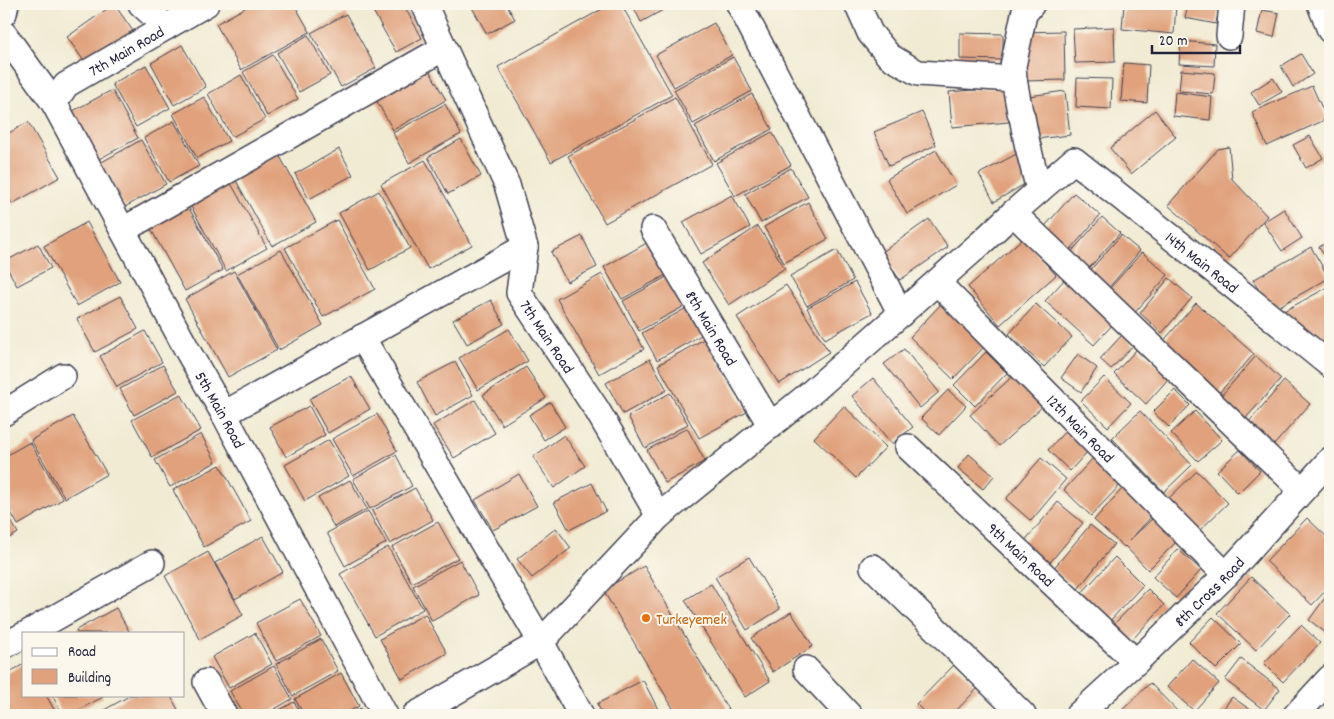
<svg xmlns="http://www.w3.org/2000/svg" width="1334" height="719" viewBox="0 0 1334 719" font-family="Dekko,sans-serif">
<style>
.building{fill:#e0a17c}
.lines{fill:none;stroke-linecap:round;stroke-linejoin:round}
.minor-casing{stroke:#414052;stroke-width:28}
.minor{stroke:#fff;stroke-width:25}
.food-dot{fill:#e8710a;stroke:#fbf7ec;stroke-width:2}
.labels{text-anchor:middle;stroke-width:4;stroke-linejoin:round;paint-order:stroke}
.street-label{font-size:16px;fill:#22223b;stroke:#fbf7ec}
.food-label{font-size:16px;fill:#c56008;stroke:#fbf7ec;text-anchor:start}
</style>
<rect width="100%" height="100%" fill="#fbf7ec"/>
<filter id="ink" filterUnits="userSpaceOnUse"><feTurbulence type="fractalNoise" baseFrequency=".02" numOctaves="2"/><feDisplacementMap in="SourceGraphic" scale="10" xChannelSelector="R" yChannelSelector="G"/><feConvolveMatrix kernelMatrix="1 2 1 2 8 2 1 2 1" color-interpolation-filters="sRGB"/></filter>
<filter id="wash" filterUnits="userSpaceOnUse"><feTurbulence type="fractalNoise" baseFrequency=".0096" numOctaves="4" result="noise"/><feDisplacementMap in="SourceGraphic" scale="20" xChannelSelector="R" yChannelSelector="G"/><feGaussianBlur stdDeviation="1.12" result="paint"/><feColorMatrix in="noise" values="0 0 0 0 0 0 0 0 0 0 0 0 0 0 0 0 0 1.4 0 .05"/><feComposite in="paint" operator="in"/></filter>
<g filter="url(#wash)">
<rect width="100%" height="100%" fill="#f1ebd3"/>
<g id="blocks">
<path class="building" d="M114 4 133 31 86 64 67 37Z
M252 4H294L310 32 241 70 216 24Z
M369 4H403L422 38 396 52Z
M470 4H506L515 19 487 34Z
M611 4H621L672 95 551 162 498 67Z
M632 4H674L641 22Z
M1124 4H1176L1174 34 1122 29Z
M1188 4H1220L1216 24 1185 18Z
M1262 10 1279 13 1274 37 1257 33Z
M346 14 376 68 341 87 311 33Z
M714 23 732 55 674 87 656 55Z
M1114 27 1115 62 1075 63 1073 29Z
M1064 31 1065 80 1024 81 1023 32Z
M960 33 1003 34V60L960 59Z
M308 35 330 75 299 92 277 53Z
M1181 41 1215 44 1214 66 1179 64Z
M182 45 206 87 174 105 151 63Z
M1301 54 1313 74 1293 87 1281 66Z
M273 55 298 99 267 116 243 72Z
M733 57 752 91 693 124 674 90Z
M1124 63 1149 65 1147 103 1121 101Z
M146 65 170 108 136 127 112 84Z
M428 68 446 100 393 130 375 98Z
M1181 70 1215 73 1213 94 1179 91Z
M241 75 265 119 232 137 208 94Z
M1077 78 1112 79 1111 109 1076 107Z
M1273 78 1282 92 1259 105 1251 92Z
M1312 86 1327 119 1267 146 1252 112Z
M1006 87 1009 122 952 127 949 92Z
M112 90 138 138 97 160 71 112Z
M1065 91 1070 135 1028 140 1022 97Z
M1175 92 1212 97 1210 120 1173 116Z
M752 94 772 129 714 161 695 126Z
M204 97 229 141 197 158 173 114Z
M675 97 712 164 605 223 568 156Z
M445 104 461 134 409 163 393 133Z
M1155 110 1176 137 1131 174 1110 148Z
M922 112 936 145 889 166 874 132Z
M174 121 199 166 169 182 144 138Z
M28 122 60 177 12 204 4 190V136Z
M772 132 791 165 735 196 716 163Z
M1310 136 1323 158 1306 168 1293 145Z
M461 139 481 176 448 194 428 157Z
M141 140 166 184 125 207 100 163Z
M1229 147 1232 179 1267 216 1229 259 1168 205 1218 149Z
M339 149 353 175 309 199 295 174Z
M936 150 956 185 907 214 887 179Z
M1022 151 1028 182 994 202 979 174Z
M278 153 316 222 272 246 234 177Z
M425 160 472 245 428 269 381 184Z
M791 168 808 197 761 223 745 194Z
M228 178 267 248 226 271 188 201Z
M379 191 410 248 370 270 339 213Z
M1074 193 1100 215 1065 256 1039 233Z
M732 195 750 227 701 254 683 222Z
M185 201 223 270 185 291 147 222Z
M808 202 828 239 784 263 764 227Z
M1284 209 1302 238 1282 251 1263 222Z
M1102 217 1120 233 1084 274 1066 258Z
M929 219 948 247 900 280 881 253Z
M337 220 375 289 323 317 285 248Z
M87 222 120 282 77 306 44 246Z
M758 226 785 268 729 305 702 263Z
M1121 235 1140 251 1106 291 1087 274Z
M582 236 597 267 567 282 551 252Z
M1023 238 1056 275 1000 325 968 287Z
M652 240 670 273 622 299 604 267Z
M1330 241V252L1324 255 1319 247Z
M38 244 51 268 17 286 4 262Z
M1311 247 1329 278 1271 311 1253 280Z
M281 250 323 325 279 350 237 274Z
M837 250 853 280 807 306 790 276Z
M1142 252 1168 275 1131 317 1105 294Z
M1330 261V276L1324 265Z
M234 271 277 350 228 377 185 299Z
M674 273 690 303 639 331 623 301Z
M602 274 644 349 599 374 557 299Z
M1169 278 1192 298 1162 333 1140 313Z
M1065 279 1114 323 1094 345 1045 301Z
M855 282 872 313 825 339 807 308Z
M786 285 829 352 779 384 737 317Z
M1330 286V355L1284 311Z
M4 294 9 305 4 308Z
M120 296 138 329 95 352 77 319Z
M491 300 504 324 467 344 453 320Z
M942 303 985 346 953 379 910 337Z
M1196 303 1254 354 1218 394 1161 344Z
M1036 304 1072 337 1044 367 1009 334Z
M690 306 705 333 657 360 642 333Z
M509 329 528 361 478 390 459 358Z
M145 331 162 362 117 387 100 356Z
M1123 334 1134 345 1111 369 1100 359Z
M706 338 747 412 699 438 658 365Z
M1138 348 1170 377 1146 404 1114 374Z
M904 349 939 392 920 408 884 364Z
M986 352 1007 373 975 406 954 385Z
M1078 354 1097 368 1081 392 1061 378Z
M1256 356 1281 379 1245 419 1220 397Z
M650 359 667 390 623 414 606 383Z
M455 362 473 395 435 416 417 382Z
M163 365 178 391 134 415 120 389Z
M526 367 546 398 502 425 483 395Z
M1014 375 1043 406 999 446 970 415Z
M351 376 370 409 328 433 309 399Z
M1104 377 1131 403 1108 427 1081 401Z
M873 378 913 427 892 444 852 396Z
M1284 381 1310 404 1273 446 1247 424Z
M948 390 966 406 939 435 921 418Z
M1175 390 1190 405 1169 427 1153 412Z
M670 393 688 424 645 448 628 416Z
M181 394 201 430 152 457 132 420Z
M475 400 495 433 454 458 433 425Z
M550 402 565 427 544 440 529 415Z
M309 406 325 435 286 457 270 427Z
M844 406 886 447 856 478 814 438Z
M1140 411 1192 465 1164 492 1112 438Z
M1195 411 1222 440 1198 461 1171 433Z
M377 414 397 451 353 476 332 439Z
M73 416 107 474 65 498 31 440Z
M687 428 705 461 665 483 647 450Z
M1066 430 1088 451 1070 471 1048 450Z
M201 434 216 462 170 487 155 460Z
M564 435 585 466 554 488 533 457Z
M329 440 349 476 305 501 285 465Z
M30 442 63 499 18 525 4 500V457Z
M1240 450 1260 471 1238 493 1217 471Z
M969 454 994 476 983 489 958 468Z
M396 455 412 486 370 509 353 479Z
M1094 457 1122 483 1091 516 1064 490Z
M1041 458 1066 479 1031 521 1006 499Z
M220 465 251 521 204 547 173 490Z
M1197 471 1228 503 1199 531 1168 499Z
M519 474 537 506 493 530 475 500Z
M350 480 367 509 334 527 318 498Z
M592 483 606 511 569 530 554 502Z
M415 488 433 520 390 544 372 511Z
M1123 488 1153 515 1129 541 1153 518 1177 541 1148 570 1125 546 1124 547 1094 520Z
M1058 502 1083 523 1047 566 1022 544Z
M4 509 18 533 4 541Z
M368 511 386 543 345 566 327 533Z
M1307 518 1330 540V586L1312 605 1266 561Z
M438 522 458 558 412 583 392 547Z
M1090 525 1114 544 1078 589 1053 569Z
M556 528 571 548 532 578 517 559Z
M263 536 283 572 235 599 215 563Z
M388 547 423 609 375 636 340 574Z
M1178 549 1201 570 1176 598 1153 577Z
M208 552 243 615 200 639 165 576Z
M749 557 780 609 747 630 715 577Z
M1115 557 1143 585 1107 624 1078 597Z
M460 560 479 595 432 621 413 586Z
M644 566 729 711 722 715H677L603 590Z
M1251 577 1290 614 1256 650 1217 613Z
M711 584 770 681 745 697 685 600Z
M1148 589 1164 605 1132 640 1115 623Z
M1328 594 1330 596V636L1309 620Z
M300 599 321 636 276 661 256 623Z
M116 608 130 633H77L76 630Z
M791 612 813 646 773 672 751 638Z
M425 614 447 653 402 679 380 639Z
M1213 617 1241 644 1216 669 1189 642Z
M1301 625 1320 643 1283 682 1264 663Z
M255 633 272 664 229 688 212 657Z
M321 639 338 671 293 696 276 664Z
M1192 659 1219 683 1194 711 1167 687Z
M1241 659 1280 689 1264 710 1225 680Z
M24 664V695H46L57 715H4V675Z
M954 665 978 688 952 715H927L916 704Z
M274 666 292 699 264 715H244L230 691Z
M341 673 359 706 343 715H304L295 699Z
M643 680 661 715H603L597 704Z
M1150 683 1181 715H1117Z
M52 695H102L103 697 69 715H63Z
M131 695H170L181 715H95Z
M1232 697 1258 715H1219Z
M294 702 302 715H271Z
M361 708 365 715H348Z"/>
</g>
</g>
<g filter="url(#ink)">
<use href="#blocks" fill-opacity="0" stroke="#414052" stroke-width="1"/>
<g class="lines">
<g class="minor-casing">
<g id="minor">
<path d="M141 4 166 27"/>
<path id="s1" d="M424 4 507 185 525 247 519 293 597 410 659 516"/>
<path d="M739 4 901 314"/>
<path d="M857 4 870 33 889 56 918 73 1014 79"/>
<path d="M1032 4 1024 14 1013 66 1014 79 1020 112 1022 117 1027 143 1039 190"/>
<path d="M1320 4 1330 30"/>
<path d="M4 13 6 4"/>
<path id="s2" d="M4 34 54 103 190 355 224 414 385 715"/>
<path d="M1229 36 1232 4"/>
<path id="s3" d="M54 103 66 85 206 4"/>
<path d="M1013 213 1302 490"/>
<path id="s4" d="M653 229 771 426"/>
<path d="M123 230 444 48"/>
<path id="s5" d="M937 282 1226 575"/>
<path d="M362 337 541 642 581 715"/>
<path d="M4 413 63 376"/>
<path d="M224 414 525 247"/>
<path id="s6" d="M908 447 1136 662"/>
<path d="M873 567 1023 715"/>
<path d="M28 633 152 563"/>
<path d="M4 646 24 635"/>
<path d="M806 669 849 715"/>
<path d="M206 682 224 715"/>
<path id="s7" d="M415 715 541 642 659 516 813 391 981 243 1013 213 1074 160 1228 282 1330 365"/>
<path id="s8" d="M1078 715 1136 662 1226 575 1330 460"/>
<path d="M1296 715 1330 678"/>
</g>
</g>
<use href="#minor" class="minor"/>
</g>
</g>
<circle class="food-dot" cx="646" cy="618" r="5"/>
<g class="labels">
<g class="street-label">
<text dy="6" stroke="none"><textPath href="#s3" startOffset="91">7th Main Road</textPath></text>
<text dy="6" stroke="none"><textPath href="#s7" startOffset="1029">14th Main Road</textPath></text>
<text dy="6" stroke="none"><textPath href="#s4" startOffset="115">8th Main Road</textPath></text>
<text dy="6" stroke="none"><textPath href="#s1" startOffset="362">7th Main Road</textPath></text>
<text dy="6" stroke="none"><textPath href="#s2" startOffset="434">5th Main Road</textPath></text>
<text dy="6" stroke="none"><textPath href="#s5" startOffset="205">12th Main Road</textPath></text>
<text dy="6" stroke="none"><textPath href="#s6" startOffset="156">9th Main Road</textPath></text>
<text dy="6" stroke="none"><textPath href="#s8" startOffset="180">8th Cross Road</textPath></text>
</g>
<g class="food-label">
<text x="656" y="624">Turkeyemek</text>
</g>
</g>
<rect width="1334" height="719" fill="none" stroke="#fbf7ec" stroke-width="20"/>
<rect x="22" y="632" width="162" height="65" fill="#fbf7ec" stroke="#a4a2a5"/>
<rect x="32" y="648" width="25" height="8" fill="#ffffff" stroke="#a4a2a5"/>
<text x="68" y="656" font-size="15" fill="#22223b">Road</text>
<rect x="32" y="669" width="25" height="15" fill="#e0a17c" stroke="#a4a2a5"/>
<text x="68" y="682" font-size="15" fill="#22223b">Building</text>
<path d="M1152 45v8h88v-8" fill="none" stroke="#22223b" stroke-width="2.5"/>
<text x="1159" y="45" font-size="15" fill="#22223b" stroke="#fbf7ec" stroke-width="4" paint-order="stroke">20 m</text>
</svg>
